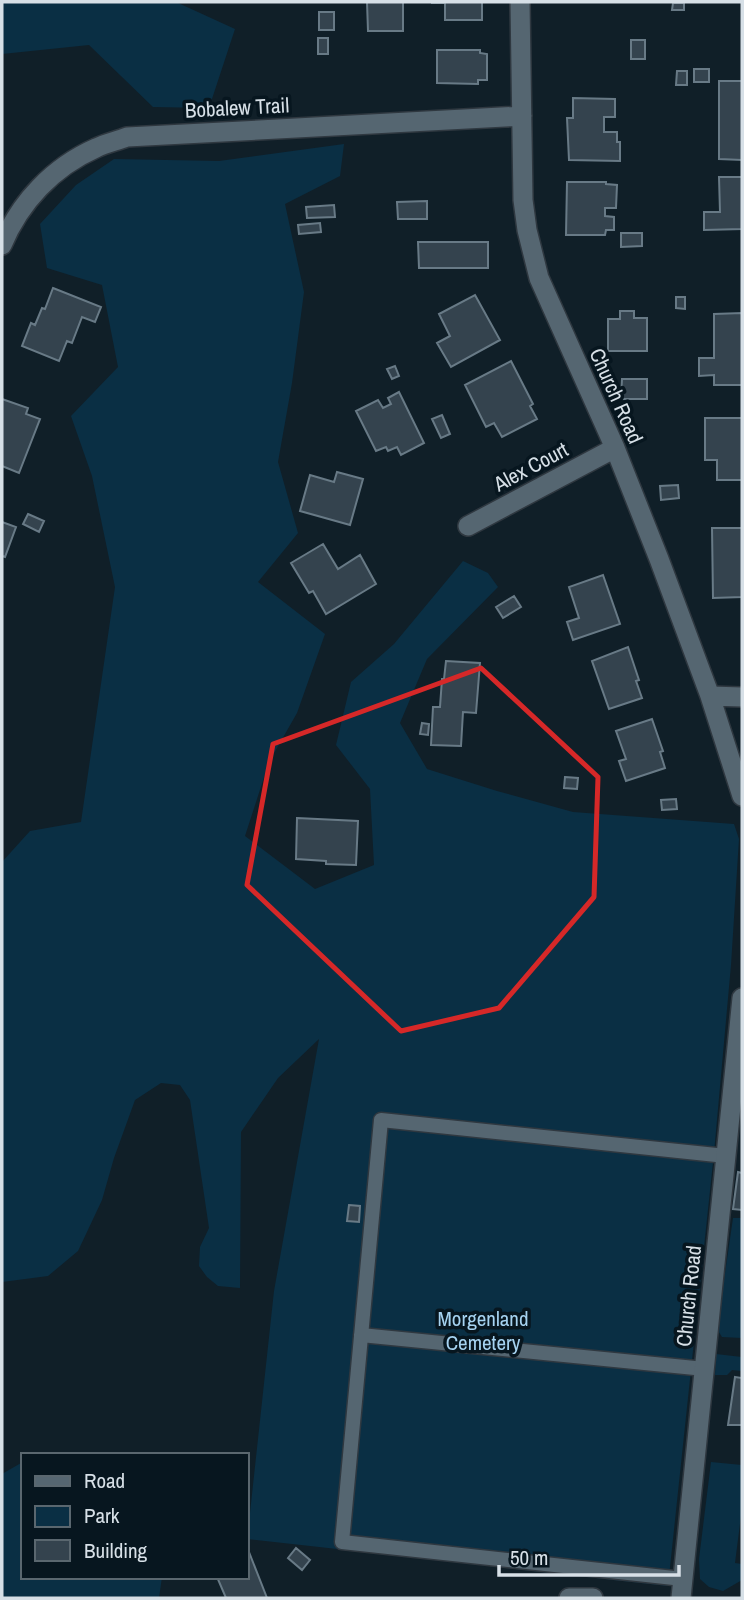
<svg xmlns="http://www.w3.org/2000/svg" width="744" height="1600" viewBox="0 0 744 1600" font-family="'Archivo Narrow',sans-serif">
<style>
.green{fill:#0a2f44}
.building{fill:#34434e;stroke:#687a86;stroke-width:2}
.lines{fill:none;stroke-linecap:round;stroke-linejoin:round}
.service-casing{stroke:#2f3840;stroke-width:17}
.minor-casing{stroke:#2f3840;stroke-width:22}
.service{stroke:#556671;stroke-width:14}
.minor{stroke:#556671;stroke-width:19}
.marked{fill:none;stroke:#d62828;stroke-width:5;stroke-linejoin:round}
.labels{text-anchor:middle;stroke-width:7;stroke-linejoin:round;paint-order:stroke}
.street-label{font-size:21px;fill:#d7e0e7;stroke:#07161f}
.park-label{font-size:21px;fill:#a6d3f1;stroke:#07161f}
</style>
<rect width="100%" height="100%" fill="#101f28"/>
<path class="green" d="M2 2H176L235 29 209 108 153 107 89 45 2 54Z
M344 144 340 176 285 204 304 292 292 383 278 462 298 533 258 582 325 634 297 713 269 762 245 836 315 889 374 865 370 789 336 745 351 682 394 644 463 561 488 573 498 587 427 659 400 723 427 769 497 791 573 812 734 824 739 839 731 965 714 1153 668 1586 247 1539V1522H249L274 1291 319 1039 278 1078 241 1132 240 1288 218 1286 207 1277 199 1266 200 1247 209 1228 190 1100 180 1085 161 1083 135 1100 114 1158 102 1200 78 1251 48 1276 2 1282V862L30 831 81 822 115 587 92 476 71 416 118 367 102 285 47 268 40 224 76 185 114 159 219 161Z
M733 1218H742V1338L722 1337 717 1329Z
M716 1354 742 1357V1371L732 1370 727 1375H715Z
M711 1462 742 1465V1508L735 1563 742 1564V1580L723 1591 709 1587 700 1579 699 1559Z
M21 1463H23V1577H162L159 1598H2V1474Z"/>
<path class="building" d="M367 2H403V31H368Z
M432 2H482V20H445V3H432Z
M673 3H684V10H672Z
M319 12H334V30H319Z
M318 38H328V54H318Z
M631 40H645V59H631Z
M437 50H480V53L487 54V80H478V84L437 83Z
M694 69H709V82H694Z
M677 71H687V85H676Z
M719 81H742V160L719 159Z
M573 98 615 99V117H604V132H617V142H620V161L569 160 567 118H573Z
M719 177H742V229L704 230V212H720Z
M567 182H606V184L617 185 616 208H605V216L614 217V230H606L605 235H566Z
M427 201V219H398L397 202Z
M334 205 335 217 307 218 306 207Z
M320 223 321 232 299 234 298 225Z
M621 233H642V246L621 247Z
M418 242H488V268H419Z
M53 288 101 307 95 322 82 317 72 343 67 341 59 361 22 346 31 323 35 325 42 308 45 309Z
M475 295 500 340 451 367 437 343 450 336 439 314Z
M676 297H685V309L676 308Z
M620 311H634V318H647V351H608V319H620Z
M742 313V385H714V375L699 376V358H714V314Z
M511 361 533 404 530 406 537 419 502 437 494 423 486 427 465 385Z
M395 366 399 376 392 379 387 369Z
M622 379H647V399H621Z
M399 392 424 443 401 455 397 447 388 451 386 447 376 451 356 411 378 400 383 408 391 404 388 398Z
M2 399 28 408 26 414 40 419 19 473 2 466Z
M442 415 450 434 441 438 432 419Z
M705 418H742V480H717V460H705Z
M337 472 363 479 350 525 300 511 310 475 334 482Z
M678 485 679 498 661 500 660 486Z
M28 514 44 521 39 532 23 524Z
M2 522 16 527 5 557 2 556Z
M712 528H742V597L713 598Z
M323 544 338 569 360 555 376 584 326 614 313 591 309 593 291 563Z
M603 575 620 624 573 640 567 622 579 618 569 587Z
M514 596 521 607 503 618 496 607Z
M628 647 639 680 636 681 642 698 609 709 592 661Z
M446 661 480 663 476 713 463 712 461 746 431 745 433 707H440L442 679H444Z
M652 719 663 751 660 752 665 768 626 781 619 761 626 759 616 731Z
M422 723 429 724 428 735 420 734Z
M565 777 578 778 577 789 564 788Z
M676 799 677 809 662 810 661 800Z
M297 818 358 821 356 865 326 864V861L296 859Z
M738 1172 742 1173V1210L733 1209Z
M349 1205 360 1206 359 1222 347 1221Z
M735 1377 742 1378V1425H728Z
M296 1548 310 1560 302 1570 288 1558Z
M249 1552 267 1598H226L217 1577H247V1553Z"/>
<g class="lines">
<g class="service-casing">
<path id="service" d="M361 1335 705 1369
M683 1579 342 1542 381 1120 726 1156"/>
</g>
<g class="minor-casing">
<path id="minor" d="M520 2 523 200 527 230 539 278 615 448 659 559 710 696 742 796
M2 245C20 202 53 167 96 148 106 143 117 141 127 137L522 116
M468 526 615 448
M710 696 742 697
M569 1598H593
M681 1598 742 998"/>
</g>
<use href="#service" class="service"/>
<use href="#minor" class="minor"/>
</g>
<path class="marked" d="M481 668 598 777 594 897 499 1008 401 1031 247 885 273 744Z"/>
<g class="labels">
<g class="street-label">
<text transform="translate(237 108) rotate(-3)" y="7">Bobalew Trail</text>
<text transform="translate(616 396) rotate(66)" y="7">Church Road</text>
<text transform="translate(531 467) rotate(-28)" y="7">Alex Court</text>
<text transform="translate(689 1296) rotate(-84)" y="7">Church Road</text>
</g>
<g class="park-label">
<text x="483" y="1326">Morgenland<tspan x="483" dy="24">Cemetery</tspan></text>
</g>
</g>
<rect width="744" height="1600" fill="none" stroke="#d7e0e7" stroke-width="7"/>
<rect x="21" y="1453" width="228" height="126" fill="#07161f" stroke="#5a676f" stroke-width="2"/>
<rect x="35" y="1476" width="35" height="10" fill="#556671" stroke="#5a676f" stroke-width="2"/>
<text x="84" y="1488" font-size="21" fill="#d7e0e7">Road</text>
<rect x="35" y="1506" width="35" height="21" fill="#0a2f44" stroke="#5a676f" stroke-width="2"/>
<text x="84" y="1523" font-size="21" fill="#d7e0e7">Park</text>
<rect x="35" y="1540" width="35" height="21" fill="#34434e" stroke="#5a676f" stroke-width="2"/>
<text x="84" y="1558" font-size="21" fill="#d7e0e7">Building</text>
<path d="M499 1565v10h180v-10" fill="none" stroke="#d7e0e7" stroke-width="3.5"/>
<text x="510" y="1565" font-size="21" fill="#d7e0e7" stroke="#07161f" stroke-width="5" paint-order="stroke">50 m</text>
</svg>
